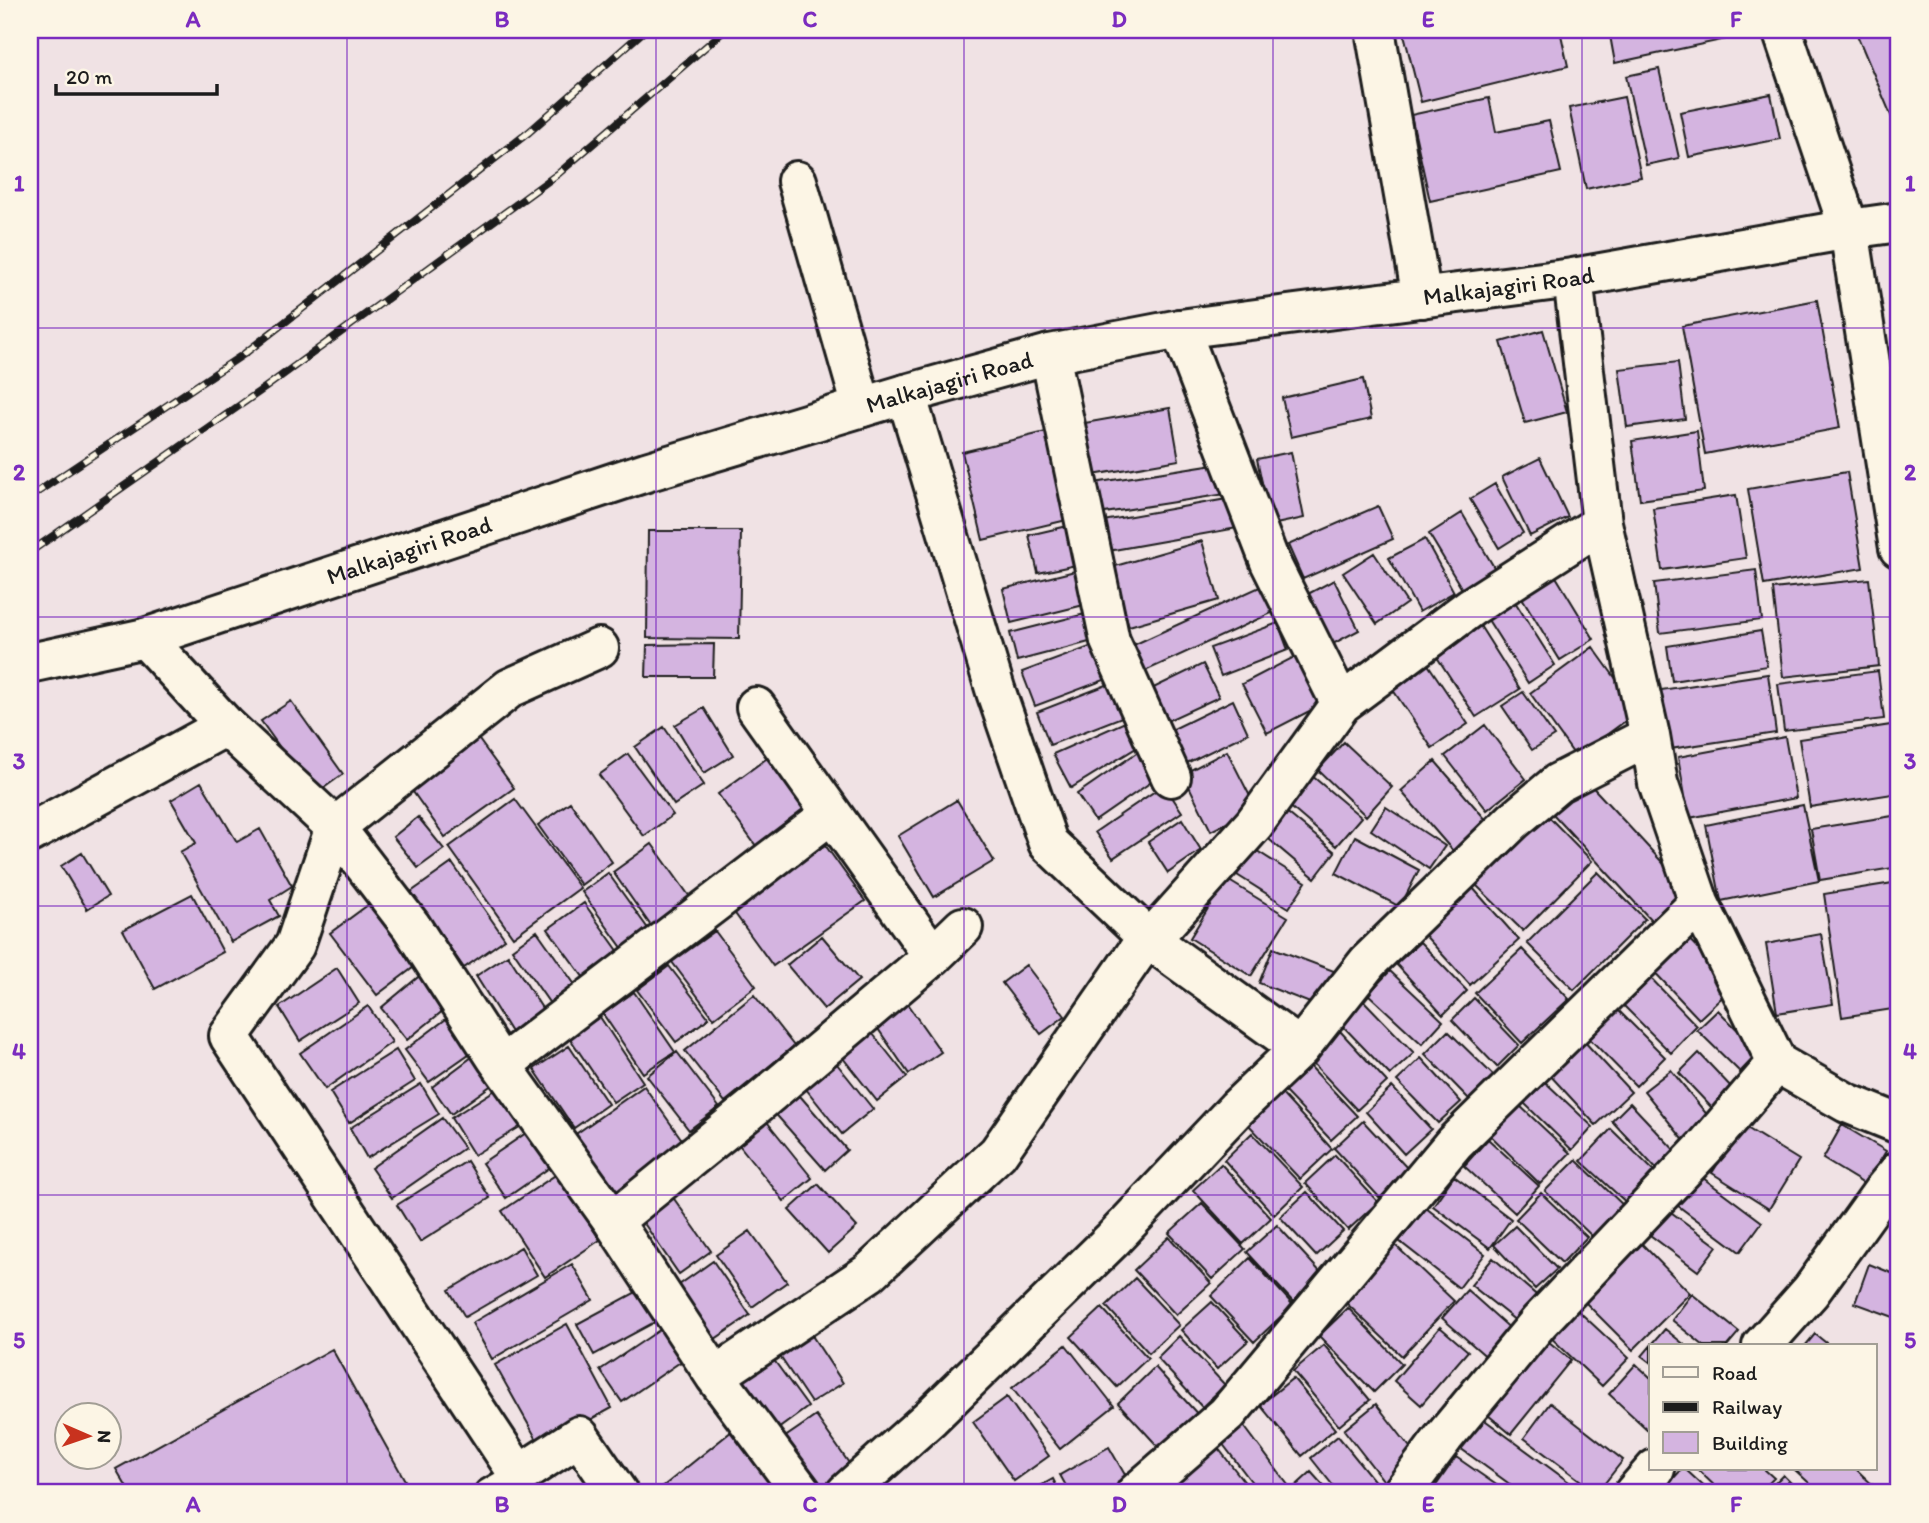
<svg xmlns="http://www.w3.org/2000/svg" width="1929" height="1523" viewBox="0 0 1929 1523" font-family="Itim,sans-serif">
<style>
.building{fill:#d4b4e0;stroke:#1c1c1c;stroke-width:2}
.lines{fill:none;stroke-linecap:round;stroke-linejoin:round}
.service-casing{stroke:#1c1c1c;stroke-width:32}
.minor-casing{stroke:#1c1c1c;stroke-width:44}
.secondary-casing{stroke:#1c1c1c;stroke-width:44}
.service{stroke:#fcf5e5;stroke-width:26}
.minor{stroke:#fcf5e5;stroke-width:38}
.secondary{stroke:#fcf5e5;stroke-width:38}
.rail-casing{stroke:#1c1c1c;stroke-width:8}
.rail{stroke:#fcf5e5;stroke-width:5;stroke-dasharray:16;stroke-linecap:butt}
.grid{fill:none;stroke:#7b2cbf;stroke-width:2;stroke-opacity:0.55}
.labels{text-anchor:middle;stroke-width:5;stroke-linejoin:round;paint-order:stroke}
.street-label{font-size:24px;fill:#1c1c1c;stroke:#fcf5e5}
.neatline{fill:none;stroke:#7b2cbf;stroke-width:2.5}
.grid-label{font-size:23px;text-anchor:middle;font-weight:bold;fill:#7b2cbf}
</style>
<rect width="100%" height="100%" fill="#f0e2e4"/>
<filter id="ink" filterUnits="userSpaceOnUse"><feTurbulence type="fractalNoise" baseFrequency=".0143" numOctaves="2"/><feDisplacementMap in="SourceGraphic" scale="14" xChannelSelector="R" yChannelSelector="G"/><feConvolveMatrix kernelMatrix="1 2 1 2 8 2 1 2 1" color-interpolation-filters="sRGB"/></filter>
<g filter="url(#ink)">
<path class="building" d="M1403 30H1560L1568 66 1421 102Z
M1609 30H1724L1726 39 1615 63Z
M1855 30H1899V123L1895 125Z
M1659 69 1679 158 1646 165 1626 76Z
M1771 94 1780 139 1689 157 1680 112Z
M1624 97 1641 177 1586 189 1569 108Z
M1489 98 1496 132 1549 121 1561 172 1430 201 1411 115Z
M1817 300 1840 428 1705 454 1682 326Z
M1543 330 1567 412 1525 423 1501 342Z
M1678 362 1685 419 1627 427 1619 369Z
M1363 379 1371 419 1291 437 1282 398Z
M1170 408 1179 460 1087 476 1079 424Z
M1050 431 1071 519 983 540 962 452Z
M1697 431 1704 491 1640 500 1632 441Z
M1291 452 1304 518 1271 525 1257 459Z
M1540 458 1568 517 1530 536 1502 477Z
M1227 462 1232 493 1092 515 1087 484Z
M1847 472 1863 568 1764 585 1748 489Z
M1495 484 1523 533 1499 548 1470 499Z
M1736 495 1746 558 1662 570 1653 508Z
M1238 497 1243 527 1108 551 1103 521Z
M1378 506 1393 539 1303 579 1288 545Z
M1462 513 1495 569 1462 589 1429 534Z
M1072 525 1081 564 1038 573 1029 535Z
M648 531H741L739 639 647 638Z
M1425 539 1454 592 1419 612 1389 558Z
M1202 541 1219 600 1129 626 1112 567Z
M1374 553 1407 603 1377 624 1343 573Z
M1079 570 1088 604 1011 623 1003 589Z
M1756 570 1762 620 1660 633 1654 583Z
M1555 575 1594 639 1560 660 1521 596Z
M1869 579 1879 666 1783 677 1773 589Z
M1334 580 1359 630 1331 645 1306 595Z
M1266 584 1278 610 1141 673 1129 647Z
M1512 597 1555 665 1528 683 1485 615Z
M1085 614 1093 641 1017 661 1010 633Z
M1477 621 1520 689 1476 717 1433 651Z
M1278 623 1288 650 1221 676 1210 648Z
M1761 631 1767 666 1672 681 1667 646Z
M714 644 713 677H646L647 645Z
M1095 645 1107 679 1035 706 1022 672Z
M1593 647 1639 711 1576 757 1530 693Z
M1300 654 1325 703 1267 733 1242 684Z
M1425 660 1468 724 1432 748 1389 684Z
M1203 664 1219 697 1158 725 1143 693Z
M1878 671 1884 719 1784 731 1778 684Z
M1768 674 1776 733 1670 749 1661 690Z
M1109 684 1122 717 1050 745 1037 712Z
M1523 692 1554 736 1532 750 1502 706Z
M1233 700 1248 733 1181 766 1165 733Z
M291 701 343 774 314 795 261 721Z
M704 708 733 755 704 773 675 725Z
M1125 722 1136 748 1071 788 1053 754Z
M1485 725 1526 779 1487 810 1445 756Z
M1891 725 1899 780V793L1810 807 1799 739Z
M664 727 704 785 674 805 635 747Z
M474 733 514 788 445 837 406 782Z
M1785 737 1796 798 1689 818 1678 757Z
M1344 742 1392 787 1366 816 1318 770Z
M1227 751 1256 808 1211 831 1183 774Z
M1138 752 1157 778 1095 821 1077 794Z
M628 754 673 815 644 836 599 775Z
M770 756 812 816 762 854 718 794Z
M1435 761 1487 821 1453 851 1401 791Z
M1311 775 1361 817 1336 846 1287 804Z
M1587 781 1687 889 1652 921 1553 814Z
M201 782 237 842 260 829 292 886 270 900 279 916 231 942 180 852 196 843 171 800Z
M1164 785 1182 812 1113 858 1095 832Z
M515 799 580 888 513 937 449 847Z
M957 800 994 861 934 897 898 836Z
M570 802 612 862 581 885 538 825Z
M1803 805 1819 881 1721 901 1706 825Z
M1386 807 1445 846 1429 869 1371 830Z
M1284 810 1335 852 1315 878 1264 835Z
M1545 813 1592 861 1523 931 1475 884Z
M1899 815V867L1820 880 1811 829Z
M418 817 444 849 418 868 393 837Z
M1182 819 1201 850 1168 873 1148 842Z
M1355 836 1419 870 1400 907 1336 873Z
M820 838 865 901 773 966 728 904Z
M652 844 690 897 651 926 613 872Z
M1254 849 1306 882 1289 908 1237 875Z
M82 853 108 896 87 909 61 866Z
M452 863 505 939 464 968 411 892Z
M1598 872 1645 919 1574 990 1527 943Z
M608 873 649 930 623 949 582 892Z
M1226 879 1288 917 1251 976 1190 938Z
M1899 882V1008L1842 1017 1824 894Z
M1472 887 1519 940 1470 985 1422 932Z
M192 894 223 952 155 989 123 930Z
M372 902 418 964 377 995 330 933Z
M584 903 619 952 584 978 548 929Z
M537 931 578 989 553 1008 512 949Z
M715 931 756 986 714 1018 672 962Z
M1681 931 1734 986 1699 1019 1647 964Z
M1821 934 1833 1004 1777 1013 1766 944Z
M822 936 859 980 824 1009 787 965Z
M1420 942 1467 991 1443 1015 1396 964Z
M1273 948 1334 971 1320 1007 1259 983Z
M1522 949 1569 999 1522 1043 1475 993Z
M508 955 547 1016 514 1037 476 976Z
M1026 965 1065 1016 1041 1034 1002 983Z
M669 966 709 1018 676 1042 637 990Z
M337 968 359 1003 300 1041 279 1007Z
M429 968 455 1001 407 1040 381 1008Z
M1390 971 1443 1021 1422 1044 1368 994Z
M1644 971 1697 1026 1671 1053 1616 998Z
M634 992 675 1052 643 1073 603 1014Z
M754 995 794 1046 725 1102 685 1051Z
M903 998 941 1052 909 1074 872 1020Z
M1474 998 1519 1045 1497 1067 1452 1020Z
M1364 1001 1414 1053 1390 1075 1340 1023Z
M1613 1005 1665 1057 1636 1086 1585 1034Z
M368 1006 392 1042 325 1089 300 1053Z
M458 1010 483 1044 429 1082 405 1050Z
M1718 1010 1759 1052 1740 1072 1697 1030Z
M600 1017 643 1082 613 1102 569 1037Z
M869 1029 907 1077 877 1101 839 1053Z
M1340 1031 1387 1082 1357 1110 1310 1060Z
M1448 1031 1494 1076 1470 1100 1425 1054Z
M1583 1040 1631 1092 1596 1125 1548 1073Z
M569 1046 608 1104 574 1128 534 1069Z
M396 1050 415 1081 349 1123 330 1092Z
M480 1051 500 1079 451 1114 432 1087Z
M677 1052 719 1107 689 1130 647 1076Z
M1699 1053 1733 1089 1712 1108 1679 1073Z
M1421 1058 1461 1102 1438 1123 1397 1081Z
M833 1059 873 1109 842 1134 802 1084Z
M1310 1066 1357 1116 1331 1140 1284 1091Z
M1671 1070 1713 1122 1686 1143 1644 1091Z
M1544 1081 1593 1127 1572 1150 1524 1103Z
M421 1084 439 1114 367 1158 350 1128Z
M644 1086 690 1151 619 1201 573 1136Z
M500 1087 523 1125 474 1155 451 1118Z
M1392 1087 1431 1129 1404 1154 1366 1112Z
M794 1089 847 1150 825 1170 772 1110Z
M1280 1092 1332 1149 1300 1179 1247 1123Z
M1630 1103 1679 1155 1659 1172 1612 1121Z
M1519 1105 1570 1153 1540 1184 1490 1135Z
M442 1118 464 1148 392 1198 371 1168Z
M764 1118 812 1178 784 1201 736 1141Z
M1363 1121 1409 1170 1380 1198 1334 1148Z
M1742 1125 1799 1160 1769 1209 1712 1173Z
M1842 1125 1886 1151 1866 1185 1823 1159Z
M1611 1129 1658 1175 1629 1205 1581 1161Z
M529 1131 552 1166 506 1198 482 1163Z
M1252 1133 1303 1187 1274 1215 1224 1160Z
M1488 1139 1539 1186 1515 1213 1464 1166Z
M1335 1155 1378 1202 1348 1230 1305 1183Z
M1576 1160 1627 1209 1596 1240 1545 1191Z
M467 1161 490 1198 420 1242 397 1205Z
M1221 1164 1271 1218 1243 1244 1193 1190Z
M557 1174 600 1240 545 1277 502 1211Z
M1699 1175 1762 1222 1740 1252 1677 1205Z
M1454 1176 1511 1219 1490 1248 1433 1206Z
M818 1184 857 1227 828 1253 789 1210Z
M1307 1192 1343 1231 1316 1256 1280 1217Z
M1541 1193 1587 1237 1562 1263 1516 1219Z
M672 1196 711 1251 679 1274 641 1219Z
M1202 1203 1245 1249 1212 1279 1169 1233Z
M1664 1207 1717 1246 1698 1271 1646 1232Z
M1426 1208 1485 1254 1459 1288 1399 1241Z
M1277 1225 1324 1276 1295 1304 1247 1252Z
M1515 1226 1557 1269 1535 1289 1494 1245Z
M750 1231 787 1282 752 1307 716 1255Z
M1169 1237 1211 1283 1176 1315 1134 1270Z
M1642 1244 1690 1293 1633 1350 1585 1302Z
M1395 1245 1454 1301 1402 1356 1343 1300Z
M521 1247 537 1275 465 1317 449 1290Z
M1250 1258 1293 1305 1254 1342 1211 1296Z
M1493 1258 1541 1299 1521 1325 1471 1285Z
M713 1261 750 1315 715 1339 679 1285Z
M572 1264 593 1300 492 1359 472 1323Z
M1869 1264 1899 1276V1319L1855 1303Z
M1135 1278 1179 1325 1149 1353 1106 1306Z
M1467 1290 1513 1331 1489 1359 1442 1318Z
M638 1291 655 1322 594 1355 577 1324Z
M1692 1294 1739 1332 1727 1346H1704L1672 1320Z
M1212 1302 1248 1341 1217 1369 1181 1330Z
M1572 1305 1629 1358 1602 1386 1546 1333Z
M1102 1308 1148 1358 1117 1387 1071 1337Z
M1348 1308 1402 1364 1374 1392 1319 1336Z
M567 1324 612 1408 541 1447 495 1365Z
M667 1325 689 1356 622 1402 600 1370Z
M805 1325 843 1383 811 1403 773 1346Z
M1440 1327 1468 1351 1421 1405 1394 1381Z
M1665 1329 1686 1346H1651V1363L1642 1356Z
M1815 1334 1830 1346H1805Z
M1179 1336 1225 1385 1202 1407 1157 1358Z
M1543 1337 1571 1360 1511 1434 1482 1410Z
M1066 1345 1114 1406 1060 1449 1012 1388Z
M1324 1345 1370 1400 1339 1426 1293 1371Z
M332 1349 407 1484 389 1493H130L116 1469Z
M768 1352 808 1407 778 1429 738 1374Z
M1899 1357V1386L1889 1382Z
M1636 1364 1651 1378V1433L1609 1394Z
M1155 1367 1201 1418 1164 1453 1118 1403Z
M1293 1378 1335 1429 1302 1456 1260 1405Z
M1007 1397 1049 1456 1014 1481 973 1422Z
M1550 1403 1623 1460 1597 1493 1524 1438Z
M1376 1404 1420 1460 1387 1485 1344 1430Z
M816 1416 851 1466 813 1493 778 1442Z
M1482 1418 1584 1493H1522L1460 1448Z
M1244 1426 1288 1485 1277 1493H1260L1222 1443Z
M732 1431 781 1493H657L656 1492Z
M1338 1436 1377 1484 1366 1493H1339L1311 1458Z
M1109 1447 1128 1480 1104 1493H1070L1060 1475Z
M1218 1448 1253 1493H1161Z
M1456 1457 1508 1493H1437L1433 1490Z
M1682 1469H1685L1711 1493H1660Z
M1697 1469H1764L1774 1478 1759 1493H1722Z
M1794 1469H1856L1880 1492 1820 1493Z
M1311 1472 1330 1493H1288Z
M1783 1475 1801 1493H1765Z
M1053 1479 1060 1493H1028Z"/>
<g class="lines">
<g class="service-casing">
<path id="service" d="M488 1493 519 1475"/>
</g>
<g class="minor-casing">
<path id="minor" d="M1375 30 1422 298
M1782 30 1849 229 1899 548
M797 181 862 407
M1180 329 1270 562 1341 704
M1050 354 1110 641 1171 777
M906 394 996 692 1048 843 1150 940 1300 1048
M1602 523 1650 736 1658 783 1699 903
M145 638 226 726 335 827 295 945 229 1036 519 1475 579 1436 618 1493
M599 648 510 688 335 827 411 926 497 1059 613 1221 715 1376 802 1493
M756 707 933 956
M30 833 226 726
M502 1065 831 814
M613 1221 755 1106 933 956 963 927
M1762 1346 1811 1291 1885 1188 1899 1171
M715 1376 869 1273 998 1153 1137 952 1150 940 1254 824 1341 704 1471 607 1602 523 1573 278
M846 1493 931 1417 1112 1240 1236 1109 1300 1048 1368 962 1513 821 1558 783 1650 736
M1136 1493 1227 1414 1454 1143 1699 903 1777 1063 1847 1103 1899 1124
M1402 1493 1444 1437 1539 1322 1705 1147 1777 1063
M1634 1493 1655 1469"/>
</g>
<g class="secondary-casing">
<g id="secondary">
<path id="s1" d="M30 663 145 638 646 472 906 394 1050 354 1180 329 1573 278 1849 229 1899 222"/>
</g>
</g>
<use href="#service" class="service"/>
<use href="#minor" class="minor"/>
<use href="#secondary" class="secondary"/>
<g class="rail-casing">
<path id="rail" d="M30 497 244 354 529 132 645 30
M30 552 266 387 559 173 725 30"/>
</g>
<use href="#rail" class="rail"/>
</g>
</g>
<path class="grid" d="M347 30V1493M656 30V1493M964 30V1493M1273 30V1493M1582 30V1493M30 328H1899M30 617H1899M30 906H1899M30 1195H1899"/>
<g class="labels">
<g class="street-label">
<text dy="8" stroke="none"><textPath href="#s1" startOffset="1530">Malkajagiri Road</textPath></text>
<text dy="8" stroke="none"><textPath href="#s1" startOffset="962">Malkajagiri Road</textPath></text>
<text dy="8" stroke="none"><textPath href="#s1" startOffset="396">Malkajagiri Road</textPath></text>
</g>
</g>
<rect width="1929" height="1523" fill="none" stroke="#fcf5e5" stroke-width="77"/>
<rect x="1649" y="1344" width="228" height="126" fill="#fcf5e5" stroke="#a29e95" stroke-width="2"/>
<rect x="1663" y="1367" width="35" height="10" fill="#fcf5e5" stroke="#a29e95" stroke-width="2"/>
<text x="1712" y="1380" font-size="21" fill="#1c1c1c">Road</text>
<rect x="1663" y="1402" width="35" height="10" fill="#1c1c1c" stroke="#a29e95" stroke-width="2"/>
<text x="1712" y="1414" font-size="21" fill="#1c1c1c">Railway</text>
<rect x="1663" y="1432" width="35" height="21" fill="#d4b4e0" stroke="#a29e95" stroke-width="2"/>
<text x="1712" y="1450" font-size="21" fill="#1c1c1c">Building</text>
<g transform="translate(88 1436) rotate(92)"><circle r="33" fill="#fcf5e5" stroke="#a29e95" stroke-width="2"/>
<path d="M0-5L12 26L0 18L-12 26Z" fill="#c8321e"/>
<text y="-10" font-size="19" font-weight="bold" text-anchor="middle" fill="#1c1c1c">N</text>
</g>
<path d="M56 84v10h161v-10" fill="none" stroke="#1c1c1c" stroke-width="3.5"/>
<text x="66" y="84" font-size="21" fill="#1c1c1c" stroke="#fcf5e5" stroke-width="5" paint-order="stroke">20 m</text>
<rect x="38" y="38" width="1852" height="1446" class="neatline"/>
<g class="grid-label">
<text x="193" y="27">A</text>
<text x="502" y="27">B</text>
<text x="810" y="27">C</text>
<text x="1119" y="27">D</text>
<text x="1428" y="27">E</text>
<text x="1736" y="27">F</text>
<text x="19" y="191">1</text>
<text x="1910" y="191">1</text>
<text x="19" y="480">2</text>
<text x="1910" y="480">2</text>
<text x="19" y="769">3</text>
<text x="1910" y="769">3</text>
<text x="19" y="1059">4</text>
<text x="1910" y="1059">4</text>
<text x="19" y="1348">5</text>
<text x="1910" y="1348">5</text>
<text x="193" y="1512">A</text>
<text x="502" y="1512">B</text>
<text x="810" y="1512">C</text>
<text x="1119" y="1512">D</text>
<text x="1428" y="1512">E</text>
<text x="1736" y="1512">F</text>
</g>
</svg>
